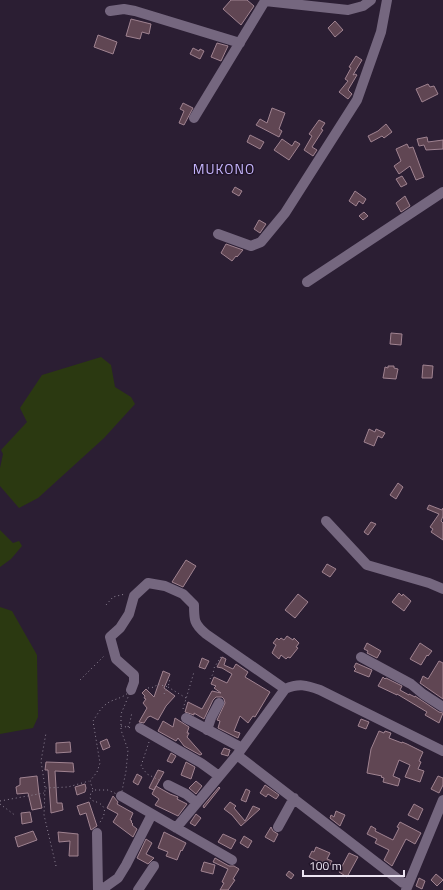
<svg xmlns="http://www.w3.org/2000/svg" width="443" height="890" viewBox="0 0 443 890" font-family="'Titillium Web',sans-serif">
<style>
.green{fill:#2b3911}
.building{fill:#604653;stroke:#a08391}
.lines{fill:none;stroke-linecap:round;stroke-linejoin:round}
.path{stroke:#908697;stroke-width:1;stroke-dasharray:1 3;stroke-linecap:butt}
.minor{stroke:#75677f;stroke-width:10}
.labels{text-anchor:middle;stroke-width:3;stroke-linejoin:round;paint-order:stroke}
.quarter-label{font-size:14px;letter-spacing:1px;fill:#c5b5fc;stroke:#211529}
</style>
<rect width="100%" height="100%" fill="#2b1e33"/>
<path class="green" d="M101 357 111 365 115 387 131 397 135 404 104 438 38 498 19 508 0 486V468L3 454 1 450 27 422 20 408 42 375Z
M0 530 13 543 19 541 22 546 11 559 0 567Z
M0 607 12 611 37 655 38 717 33 728 0 734Z"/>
<path class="building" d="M231 0H247L254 6 241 25 223 9Z
M131 19 151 24 149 34 142 32 140 39 126 36Z
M335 21 343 30 335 37 328 28Z
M98 35 117 42 113 54 94 47Z
M217 43 228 46 221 61 211 57Z
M193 48 199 51 200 49 204 51 200 59 190 54Z
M356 56 362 60 353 75 355 74 357 75 348 90 352 94 348 99 339 92 348 81 345 79 351 68 349 67Z
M428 84 430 87 434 86 438 94 422 102 416 89Z
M183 103 193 108 184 125 179 123 184 111 180 109Z
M272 108 285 113 279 129 282 131 279 137 256 125 260 119 267 123Z
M319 120 325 123 321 129 323 130 312 147 317 150 313 156 304 150 312 136 309 134Z
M386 124 392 132 384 138 382 136 371 142 368 136 378 131Z
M250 135 264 142 260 149 247 142Z
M427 137 428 142 443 140V149L426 150 424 145 419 146 417 139Z
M282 139 292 146 295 141 300 144 289 160 274 150Z
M407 144 409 148 413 147 424 177 416 180 410 166 399 174 394 166 401 161 396 149Z
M402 176 407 184 401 187 396 179Z
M235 187 242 191 239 196 232 192Z
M355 191 366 199 363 204 359 201 356 206 349 201Z
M405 196 410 206 401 212 396 203Z
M364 212 368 216 363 220 359 216Z
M259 220 266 224 260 233 254 229Z
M226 244 243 250 237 257 236 256 232 261 221 253Z
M391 333 402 334 401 345 390 344Z
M423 365 433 366 432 378H422Z
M388 366H394V368L398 369 396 379 383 378 385 367 388 368Z
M369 429 375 432 376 429 385 433 382 438 378 436 374 446 364 442Z
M398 483 403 487 396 499 390 495Z
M429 505 442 510 443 508V516L441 521 443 523V540L431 532 433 529 430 527 439 514 427 509Z
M371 522 376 524 368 535 364 532Z
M186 560 196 566 183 587 172 582Z
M327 564 336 569 330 577 322 572Z
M399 593 402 596 403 594 411 601 404 611 392 602Z
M298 594 308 602 295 618 285 610Z
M287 636 293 640 294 638 299 643 296 647 298 648 290 658 288 657 286 659 281 655 279 659 272 653 276 645 273 643 277 638 279 640 281 638 284 640Z
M367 643 381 651 377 658 367 653 368 651 364 649Z
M420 643 432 651 428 656 427 655 421 665 410 659Z
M222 657 226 659 224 665 233 669 236 664 248 672 245 677 270 692 255 717 253 716 248 723 240 716 234 731 240 733 238 738 218 728 220 721 217 720 225 703 224 699 222 697H216L213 700 204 719 194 713V715L185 712 188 702 202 709 212 691 221 693 214 688 216 686 211 684 214 677 227 683 232 674 222 668 217 667Z
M202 658 209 661 205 669 199 667Z
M439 661 443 663V699L420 683 423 676 428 679Z
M356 663 372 670 369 677 354 671 356 669 354 667Z
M163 671 170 674 164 688 175 696 166 706 158 720 150 716 149 717H148L144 723 139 722 147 708 143 703 146 699 144 698 145 696 142 693 146 689 154 697Z
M383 677 385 679 386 678 402 686 400 690 409 695V694L415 697V696L439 712 443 713 439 723 425 715 427 712 397 694V695L378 686Z
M175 718 189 727 187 733H189L187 737 202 754 200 755 184 746 178 738 176 741 158 731 163 721 173 727Z
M361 719 369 722 366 729 358 726Z
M379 731 384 733 385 731 391 733 389 738 402 743V742L407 744 423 752 419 761 421 762 418 769 424 771 420 782 405 777 410 765 399 760 393 776 400 779 398 786 383 782 384 778 381 777 382 776 367 773 371 749Z
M107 739 110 747 103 750 100 742Z
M70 742 71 752 56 753V743Z
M224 748 230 750 228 756 221 754Z
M171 753 176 756 172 763 167 761Z
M46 762 73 763 74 772 55 771 57 803H62L63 810 51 813 48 770H45Z
M186 762 195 767 191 779 181 775Z
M158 770 164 772 154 790 149 788Z
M137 774 142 777 138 785 133 782Z
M37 776 39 794 42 808 32 810 28 793 17 794 16 787 20 785V778Z
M438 776 443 778V785L439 793 431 789Z
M196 781 202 786 196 794 189 788Z
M85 784 86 788 85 792 77 795 75 787Z
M265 785 279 795 276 799 268 794 266 797 260 793Z
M156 786 170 794 178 797 177 799 187 804 178 816 155 805 159 799 152 794Z
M219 787 220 788 204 808 203 806Z
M246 789 250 791 246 802 241 800Z
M113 796 118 802 117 804 133 813 130 820 132 821 131 822 133 824 132 825 137 829 133 837 113 822 118 814 107 808Z
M89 802 97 826 91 830 86 813 80 815 77 806Z
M230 802 236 806 234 808 245 821 253 806 260 809 241 826 232 815 224 809Z
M414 804 423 809 418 820 408 815Z
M336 811 345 815 340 826 330 818 331 815 334 817Z
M30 812 32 822 22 824 21 813Z
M196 814 201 818 195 826 190 823Z
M400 822 421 833 415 844 406 839 392 866 384 860 389 850 375 843 377 839 367 834 371 826 376 829 375 831 393 840 399 828 397 827Z
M271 827 273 831 278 834 274 842 265 837Z
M33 831 37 840 18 847 15 837Z
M58 832 78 834V856H69L70 841 59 842Z
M164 832 186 843 182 851 181 850 177 860 166 856 168 852 158 848Z
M223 834 236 840 231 849 218 842Z
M244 836 252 841 248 848 240 843Z
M146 839 152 843 146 854 154 858 148 864 137 858Z
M316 847 330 853 327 859 332 861 329 867 309 857 312 851 314 852Z
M349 853 358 857 347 877 339 872Z
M215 858 229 866H234L239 869 233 879 235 880 228 890H220L224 883 222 882 228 869 213 862Z
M204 862 215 865 213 874 201 871Z
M289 871 294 875 291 879 286 875Z
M436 874 443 880 437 886 431 880Z
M419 878 425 881 422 889 416 886Z"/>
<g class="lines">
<path class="path" d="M106 605 113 597 125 594
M210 679 213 674 214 668 222 655
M80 680 105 655
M148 688 155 687 157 684 168 687 170 679
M131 690 121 714V730L128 750 126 771 121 796 108 790H93L90 781 97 772 100 763 93 721C97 715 100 709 105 705 113 698 122 700 131 690Z
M164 694 168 687 186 698
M183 709 194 672
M121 726 132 728
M128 727 130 722 132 712
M149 742 141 766 147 774 161 781
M45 787 41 761 46 733
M93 791 91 792 90 798C93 802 95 801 99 803 109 809 103 817 99 824
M0 801 44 793
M0 804 16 816
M56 866 44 815 45 788 68 787 89 781"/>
<path class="minor" d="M110 11 124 9 135 11 240 43
M194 118 265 1 348 10 363 6 371 0
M218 234 251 246 261 242 285 213 357 100 381 32 387 0
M307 282 443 192
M326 521 367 565 429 583 443 589
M361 657 411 684 423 694 443 707
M131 690 134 682V675L116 659 110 637 120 628 129 614 134 596 148 583 165 586 183 594 194 605C194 620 194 624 206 634L285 689
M186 718 242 748
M140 728 201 763 219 776
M207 730 211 718 219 703
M237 755 403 883H409
M168 785 186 794 197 803
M121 796 232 860
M278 827 294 798
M176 828 237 755 285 689C299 683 306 685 320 690L443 751
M97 833 98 890
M101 890 118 878 126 865 152 814
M138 890 154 866
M406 890 443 800"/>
</g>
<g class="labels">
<g class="quarter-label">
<text x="224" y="174">MUKONO</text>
</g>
</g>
<path d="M303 870v6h101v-6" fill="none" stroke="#ece4f2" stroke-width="2"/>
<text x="309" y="870" font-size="12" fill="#ece4f2" stroke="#211529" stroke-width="3" paint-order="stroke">100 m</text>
</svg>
